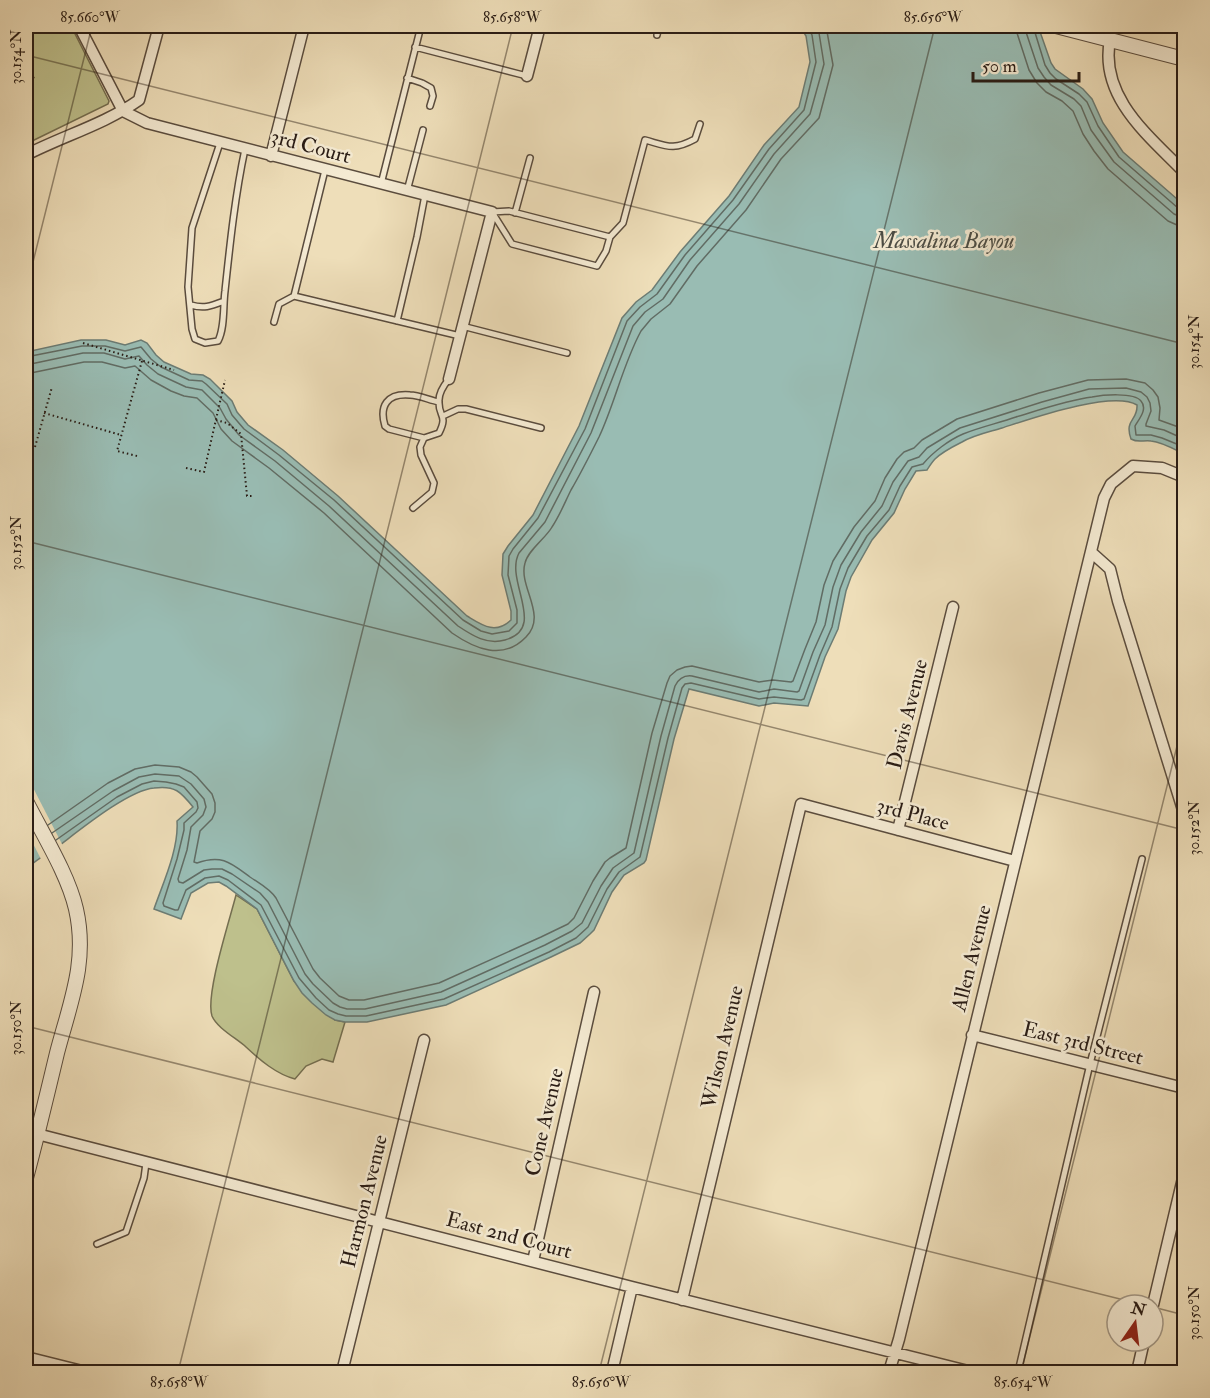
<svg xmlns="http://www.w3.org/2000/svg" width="1210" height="1398" viewBox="0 0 1210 1398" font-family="'IM FELL Double Pica',serif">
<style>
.green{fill:#bec08c;stroke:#746e50;stroke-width:1.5}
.water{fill:#99bcb3;stroke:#6c7c74;stroke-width:1.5}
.pier{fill:#eedeb9}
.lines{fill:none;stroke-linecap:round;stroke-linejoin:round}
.shore{stroke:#616c64;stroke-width:1.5}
.service-casing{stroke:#5a4c3e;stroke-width:8}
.minor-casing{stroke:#5a4c3e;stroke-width:13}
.tertiary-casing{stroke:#5a4c3e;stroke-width:16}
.path{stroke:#291c15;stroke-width:2;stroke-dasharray:1.5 3;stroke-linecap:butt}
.service{stroke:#f4ead2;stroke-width:5}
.minor{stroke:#f4ead2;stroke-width:10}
.tertiary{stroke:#f4ead2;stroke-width:14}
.ticks{fill:none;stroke:#291c15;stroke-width:1.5;stroke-opacity:0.45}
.labels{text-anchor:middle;stroke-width:5;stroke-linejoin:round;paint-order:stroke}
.street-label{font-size:21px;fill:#291c15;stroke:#f4ead2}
.water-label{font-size:22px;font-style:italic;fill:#4b4c44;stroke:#f4ead2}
.neatline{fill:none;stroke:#291c15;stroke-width:2}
.ticks-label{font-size:15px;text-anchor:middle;fill:#291c15}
</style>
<rect width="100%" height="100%" fill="#eedeb9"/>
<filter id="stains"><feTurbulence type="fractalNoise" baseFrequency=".00333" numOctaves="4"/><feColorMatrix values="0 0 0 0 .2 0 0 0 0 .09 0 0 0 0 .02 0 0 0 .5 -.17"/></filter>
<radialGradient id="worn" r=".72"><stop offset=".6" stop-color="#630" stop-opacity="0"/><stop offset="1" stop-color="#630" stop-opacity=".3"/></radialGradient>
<path class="green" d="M26 26H71L109 101 108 104 26 144Z
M236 895 257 909 294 981 335 1020 345 1022 333 1062 322 1059 306 1066 295 1079C276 1074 260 1060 246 1047 236 1038 217 1028 212 1016 205 995 230 919 236 895Z"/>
<path class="water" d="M800 26H1038L1051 63 1055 69 1083 89 1092 99 1103 123 1123 152 1184 205V454C1174 449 1162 442 1151 441 1143 440 1138 443 1131 439 1124 419 1138 421 1137 405 1112 390 1030 419 1002 428 989 432 974 435 962 442 954 446 942 452 935 459 932 462 929 467 927 470L916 471 905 489 894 513 872 540 851 577 846 591 838 629 825 657 808 706 774 703 759 706 689 689 674 739 646 860 644 863 624 875 612 892 594 930 590 934 580 943 551 957 446 1005 367 1022H345L335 1020 326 1015 312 1003 302 993 294 981 257 909 226 886 219 882 208 883 191 893 181 919 154 909C163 883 179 849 177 821L193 807C181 792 175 785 154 788 129 790 81 829 60 845 48 853 36 860 26 869V352L81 340H106L125 345 141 340 147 343 156 355 164 362 191 374 203 375 210 379 232 401 237 412 248 425 283 450 338 496 467 616C482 625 495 635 511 620V611L502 575 503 554 508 546 533 515 579 426 622 318 636 302 652 290 680 252 729 196 764 145 799 107 810 62 806 36Z"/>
<path class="pier" d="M26 774 63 846 42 861 26 830Z"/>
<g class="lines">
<path class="shore" d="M1016 26 1017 33 1029 70 1037 83 1046 92 1062 101 1073 111 1083 134 1094 151 1108 169 1168 221 1177 225 1184 226
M1025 26 1026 32 1038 68 1044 77 1051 85 1074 99 1081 106 1091 130 1114 162 1174 214 1179 216 1184 217
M1033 26 1045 65 1050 73 1056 79 1079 94 1087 102 1098 126 1119 157 1178 208 1184 209
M26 357 82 346H105L125 351 141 347 151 359 161 367 189 380 202 381 206 384 227 404 232 415 244 429 279 455 334 500 463 620 481 631 492 634 509 631 517 623V610L508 575 509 556 513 549 538 518 585 429 627 321 640 307 657 294 685 255 733 200 769 149 804 110 816 62 812 35 807 26
M26 365 83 353H104L125 359 139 356 147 365 158 374 186 387 202 390 220 408 226 419 239 435 275 461 329 506 458 626C473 636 487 645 505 640 548 628 504 581 519 553L545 522 591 433 633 326 645 312 663 299 690 260 739 204 774 154 810 114 824 64 819 33 816 26
M26 374 84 362H102L125 368 135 366 151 380 171 391 184 396 197 398 213 413 221 429 232 441 269 468 324 513 452 633C475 649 503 661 526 637 548 615 518 587 525 563 528 550 546 538 552 527 560 515 565 502 571 490 581 473 590 455 599 437 615 403 623 364 641 331L651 319 670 304 697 266 746 210 781 159 819 118 833 65 826 26
M48 825 108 783 135 769 155 765 179 767 191 772 197 777 212 794 215 803V812L212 819 200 831 194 862 197 863C222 854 231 863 250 877 260 884 269 888 276 898L313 969 320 978 339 996 349 1000H364L439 983 541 937 568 924 574 918 593 881 605 862 610 858 626 848 652 733 667 683 670 676 677 670 685 667 692 666 759 682 773 680 791 682 793 681 805 649 816 622 824 585 833 561 854 527 875 501 885 478 897 459 904 452 914 448 922 440 957 419 1039 393 1088 380 1126 379 1145 383 1153 390 1158 397 1160 408 1159 420 1184 429
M52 833 113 791 139 777 155 774 179 776 191 784 204 799 206 807 203 815 191 827 187 850 178 879 179 882 183 883 204 870 212 869H222L232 874 260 893 268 902 305 974 313 984 333 1003 340 1007 347 1009H365L441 992 545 945 572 931 582 923 601 886 613 868 634 853 661 736 675 686C679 678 684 675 692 676L759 692 774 689 797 692 799 691 813 652 825 625 833 587 841 565 861 532 882 506 893 482 908 461 919 457 927 448 960 428 1042 402 1089 389 1126 388 1141 392 1147 397 1150 403 1151 411 1146 424V426L1164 430 1184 439
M56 840 117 797 142 784 154 781 166 782 176 784 184 787 197 802 198 808 196 812 184 823V830L177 859 163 903 164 906 175 910H178L186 890 205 878 219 876 228 880 261 905 299 978 316 998 329 1010 338 1014 346 1016H366L444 999 549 952 576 938 588 927 607 889 619 872 640 857 668 738 682 688 685 684 691 683 759 699 774 697 801 700 804 699 820 655 832 627 840 589 848 568 867 536 889 510 900 486 912 467 923 464C933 452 949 440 963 434 980 427 999 423 1016 417 1039 410 1068 400 1092 397 1102 395 1134 392 1141 401 1148 409 1139 419 1135 426L1136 435H1151L1162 438 1184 447"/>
<g class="service-casing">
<path id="service" d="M657 35 659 26
M415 47 527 76
M407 78 422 83 431 88 433 96 430 106
M220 143 192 228 188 287 192 329 195 339 205 343 218 341C225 328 223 306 225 291 230 244 235 196 245 149
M381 184 421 26
M407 191 423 130
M509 211 610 237 606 251 597 266 512 244 492 212Z
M515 213 530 158
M610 237 623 223 645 140C667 146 673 151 695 139L700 124
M294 296 460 336
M191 305C204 309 211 306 224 301
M397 321 417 237 425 195
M274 322 279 304 294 296 325 170
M462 326 567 353
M443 416 458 409H466L541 428
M424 438 389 429 385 426C379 406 387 393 410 395 419 395 429 400 439 402
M413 508 432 492 434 483 421 455 420 447 424 438 439 433C448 415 439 417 439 403 438 395 444 385 449 379
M97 1244 126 1232 144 1178 146 1163
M1018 1372 1090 1064 1142 859"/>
</g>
<g class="minor-casing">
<path id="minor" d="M79 26 123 111
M1110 40C1099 97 1149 136 1184 172
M527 76 540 26
M123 111 147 123 492 212 449 379
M26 155C63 136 105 124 139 100L159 26
M271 156 304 26
M1091 552 1110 569 1118 601 1184 813
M898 830 953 607
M972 1035 1184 1088
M37 1134 632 1287 972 1372
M533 1261 594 992
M682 1300 801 804 1015 861
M1153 1305 1184 1174
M26 1357 86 1372
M342 1372 424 1040
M612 1372 632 1287
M889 1372 899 1339 1104 498 1111 484 1133 466 1162 468 1184 477
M1137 1372 1144 1341"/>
</g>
<g class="tertiary-casing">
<path id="tertiary" d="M1056 26 1184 59
M26 801C42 833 68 874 76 909 88 962 70 1003 57 1053 47 1095 37 1137 26 1178"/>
</g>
<path class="path" d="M26 74 34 76 26 98
M83 343 174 370
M44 413 121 435
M216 420 227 423 241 434 247 496H252
M35 447 52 387
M137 456 117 451 142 361
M186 468 204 472 225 380"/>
<use href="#service" class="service"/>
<use href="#minor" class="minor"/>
<use href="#tertiary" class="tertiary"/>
</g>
<path class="ticks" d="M26 55 1184 344M26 290 92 26M26 541 1184 830M26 1026 1144 1305M1153 1307 1184 1315M178 1372 513 26M599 1372 935 26M1021 1372 1184 718"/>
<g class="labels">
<g class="street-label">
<text transform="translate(311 146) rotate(15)" y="7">3rd Court</text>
<text transform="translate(907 714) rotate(-76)" y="7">Davis Avenue</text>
<text transform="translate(913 814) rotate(15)" y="7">3rd Place</text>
<text transform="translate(971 958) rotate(-76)" y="7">Allen Avenue</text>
<text transform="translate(1083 1043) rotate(14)" y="7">East 3rd Street</text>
<text transform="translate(722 1047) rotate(-77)" y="7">Wilson Avenue</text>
<text transform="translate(544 1122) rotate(-77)" y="7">Cone Avenue</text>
<text transform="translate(364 1201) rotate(-76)" y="7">Harmon Avenue</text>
<text transform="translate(509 1235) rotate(15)" y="7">East 2nd Court</text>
</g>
<g class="water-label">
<text x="944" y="248">Massalina Bayou</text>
</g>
</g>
<rect width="1210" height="1398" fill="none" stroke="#eedeb9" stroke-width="66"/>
<g transform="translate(1135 1323) rotate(14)"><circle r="28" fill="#f4ead2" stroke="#a39886" stroke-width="1.5"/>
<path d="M0-4.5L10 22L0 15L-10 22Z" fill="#8f2418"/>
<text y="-9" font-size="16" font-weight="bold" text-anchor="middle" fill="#291c15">N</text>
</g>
<path d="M973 72v9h106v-9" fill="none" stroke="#291c15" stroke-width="3"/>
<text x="982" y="72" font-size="18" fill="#291c15" stroke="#f4ead2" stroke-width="4.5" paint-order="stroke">50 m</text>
<rect x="33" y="33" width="1144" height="1332" class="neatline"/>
<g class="ticks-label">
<text x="90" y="22">85.660°W</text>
<text x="512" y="22">85.658°W</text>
<text x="933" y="22">85.656°W</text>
<text transform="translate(16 57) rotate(-90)" y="5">30.154°N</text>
<text transform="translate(1194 342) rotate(-90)" y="5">30.154°N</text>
<text transform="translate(16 543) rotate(-90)" y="5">30.152°N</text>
<text transform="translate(1194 828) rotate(-90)" y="5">30.152°N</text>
<text transform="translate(16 1028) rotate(-90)" y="5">30.150°N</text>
<text transform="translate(1194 1313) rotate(-90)" y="5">30.150°N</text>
<text x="179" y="1387">85.658°W</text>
<text x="601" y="1387">85.656°W</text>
<text x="1023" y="1387">85.654°W</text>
</g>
<rect width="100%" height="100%" filter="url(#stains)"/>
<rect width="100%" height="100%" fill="url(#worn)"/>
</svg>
